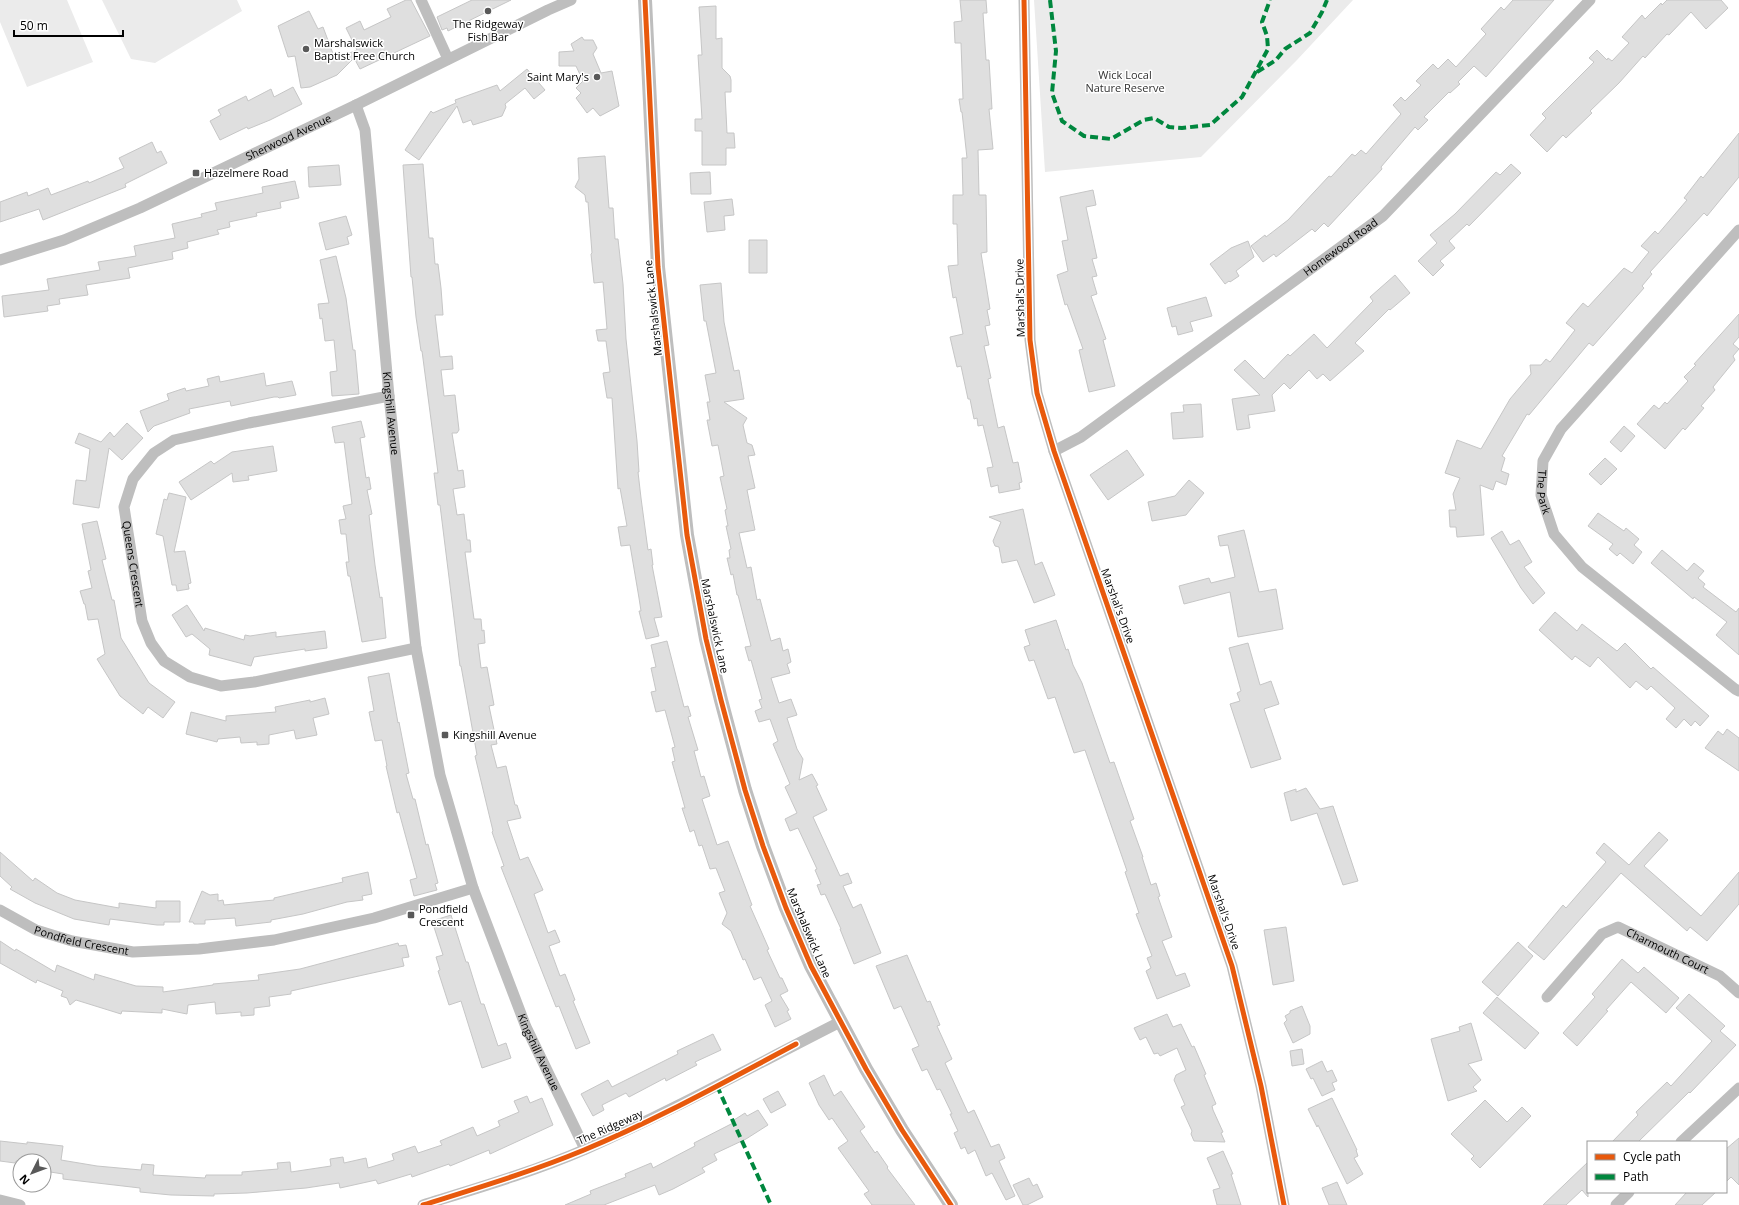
<svg xmlns="http://www.w3.org/2000/svg" width="1739" height="1205" viewBox="0 0 1739 1205" font-family="'Open Sans',sans-serif">
<style>
.green{fill:#ebebeb}
.building{fill:#dfdfdf;stroke:#c6c6c6}
.lines{fill:none;stroke-linecap:round;stroke-linejoin:round}
.minor{stroke:#bebebe;stroke-width:11}
.tertiary{stroke:#bebebe;stroke-width:14}
.quiet{stroke:#00873e;stroke-width:4;stroke-dasharray:8 4;stroke-linecap:butt}
.cycleway-casing{stroke:#fff;stroke-width:8}
.cycleway{stroke:#e8590c;stroke-width:5}
.poi-dot{fill:#595959;stroke:#fff;stroke-width:1.5}
.labels{text-anchor:middle;stroke-width:3;stroke-linejoin:round;paint-order:stroke}
.poi-label{font-size:11px;fill:#000;stroke:#fff;text-anchor:start}
.park-label{font-size:11px;fill:#323232;stroke:#fff}
.street-label{font-size:11px;fill:#000;stroke:#fff}
</style>
<rect width="100%" height="100%" fill="#fff"/>
<path class="green" d="M0 0H67L93 62 27 87 0 22Z
M102 0H237L242 11 155 63 131 59Z
M1034 0H1353L1297 60 1201 157 1045 172Z"/>
<path class="building" d="M406 0H411L430 36 360 69 354 58 337 75 310 87 301 88 295 56 288 57 278 26 309 11 318 29 323 27 335 59 357 50 346 28 360 21 364 30 391 17 387 9Z
M472 0H511L448 31 447 28 442 30 437 17Z
M960 0H986L987 13H983L986 60H989L992 109H989L993 149 978 150 979 195H986L987 252 981 253 990 309 987 310 990 325 985 326 989 345 984 346 991 378 988 379 998 428 1004 426 1013 463 1018 462 1022 482 1019 483 1020 489 999 493 998 485 991 487 987 468 993 467 983 425 978 426 977 418 974 419 970 399H968L961 366 957 367 950 337 963 334 956 297 953 298 948 266 958 265 957 224H953V195H963L962 158H967L962 112H961L959 99H963L961 43H955L954 22 962 21Z
M1513 0H1554L1486 77 1474 66 1458 82 1460 84 1450 93 1449 92 1424 117 1428 120 1418 130 1415 127 1381 167 1382 169 1328 227 1324 223 1315 232 1312 229 1276 257 1274 254 1263 262 1251 246 1265 235 1266 237 1288 220 1329 176 1331 177 1352 154 1355 156 1361 150 1366 154 1401 114 1393 105 1401 97 1405 101 1421 85 1416 81 1433 64 1438 69 1448 59 1456 67 1486 34 1481 29 1501 7 1504 10Z
M1667 0H1721L1728 8 1706 29 1691 12 1669 35 1667 34 1645 58 1643 56 1619 83 1590 111 1592 113 1566 138 1563 135 1547 152 1530 135 1546 118 1542 114 1594 62 1589 58 1597 50 1607 60 1608 58 1612 61 1629 43 1622 37 1642 15 1645 19 1661 3 1662 5Z
M716 6V39L722 38V68L730 76 731 80V92H725L727 133H734L735 148H726V165H702V131H695V119H702L698 55H702L699 7Z
M582 37 584 40H593L597 48 593 54 601 73 612 71 619 106 600 116 593 108 587 113 576 98 581 93 576 88 583 81 576 66H559V52L574 51 571 44Z
M527 69 545 90 534 99 525 88 505 104 506 107 502 116 473 125 471 120 463 123 457 106 419 160 405 150 431 111 433 113 456 103 455 100 497 85 500 91Z
M293 87 302 104 270 120 248 129 247 127 220 140 210 121 221 115 218 110 246 96 248 101 271 89 274 97Z
M1739 133V177L1707 216 1704 213 1650 272 1652 274 1642 286 1644 288 1593 346 1589 343 1529 415 1527 414 1502 456 1505 458 1501 471 1509 474 1506 485 1496 481 1493 490 1480 485 1484 535 1457 537 1456 527H1450L1449 510H1456L1453 494 1460 478 1445 473 1457 440 1481 449 1510 399 1531 374 1530 365H1541L1546 359 1550 362 1575 330 1566 323 1583 303 1588 307 1624 268 1632 273 1649 252 1641 246 1655 231 1658 234 1687 200 1684 198 1701 176 1703 178Z
M152 142 157 153 161 151 167 163 125 184 126 187 43 220 39 209 0 222V202L27 192 28 196 48 188 51 195 88 181 89 183 124 168 119 158Z
M605 156 609 208H613L615 239H618L623 284 626 339 637 441 639 472H638L641 498 648 550 651 549 653 565H652L662 617 654 618 659 636 646 639 639 611H641L639 598 630 545 621 546 618 527 627 526 620 488 618 489 612 398H607L603 373 610 372 606 341H598L596 330 607 329 603 282 594 283 591 254 592 253 588 202H586L585 195 575 187 579 179 578 158Z
M423 164 429 238H433L435 264H438L441 288 443 315H435L440 357 452 356 453 369 441 370 444 396 455 395 459 430 457 433H452L458 471 463 470 465 487 453 489 457 515 464 514 467 540H470L471 552H465L474 619H481L482 631 484 630 485 643 478 644 481 668 487 667 494 705 489 706 497 744 491 745 497 768 506 766 515 805H517L521 818 507 821 520 860 528 857 543 890 534 894 548 933 555 930 560 942 549 946 560 976 565 974 575 1000 573 1001 590 1043 576 1049 559 1006 556 1007 501 867 504 866 492 832 493 831 475 756 477 755 461 666H460L440 505H438L434 473H438L422 351H421L416 317 412 277H411L403 165Z
M1511 164 1521 173 1469 226 1467 224 1449 241 1455 248 1440 261 1444 265 1433 276 1418 261 1437 243 1430 235 1455 214 1496 172 1500 175Z
M339 165 341 185 309 187 308 167Z
M710 172 711 194H691L690 173Z
M295 181 299 198 280 202 281 208 256 213 257 216 229 222 230 227 217 230 219 234 187 242 188 248 172 252 173 259 128 268 130 278 86 285 88 295 59 299 60 304 47 306 48 311 4 317 2 296 49 290 47 279 100 270 98 262 136 256 134 246 175 238 172 224 202 217 201 214 217 210 215 203 263 193 262 187Z
M1093 190 1096 205 1086 207 1097 258 1092 259 1097 276 1092 277 1097 294 1091 296 1106 339 1103 340 1115 386 1089 392 1079 350 1083 349 1067 304 1065 305 1057 275 1068 271 1062 241 1068 240 1060 197Z
M732 199 734 215 724 216 725 230 707 232 704 202Z
M346 216 352 235 347 237 349 244 326 250 319 223Z
M749 240H767V273H749Z
M1248 241 1254 257 1236 271 1239 276 1230 282 1229 281 1225 284 1210 264 1231 248Z
M336 256 346 298 353 350H355L359 394 332 396 330 372 337 371 334 340 325 341 322 318 320 319 318 304 329 303 320 260Z
M1395 275 1410 293 1390 310 1389 309 1355 343 1364 351 1330 381 1323 374 1317 379 1309 370 1290 389 1284 383 1272 395 1275 411 1248 415 1250 428 1237 430 1232 399 1260 395 1234 370 1245 360 1264 379 1288 354 1290 356 1314 334 1327 348 1373 301 1370 297Z
M721 283 724 322 734 371 739 370 744 399 724 402 747 418 743 425 747 443 752 445 755 455 748 456 755 488 747 490 755 530 739 533 747 568 751 567 757 600 760 599 771 641 780 638 783 651 788 649 791 662 787 664 790 673 771 678 779 703 791 699 797 715 787 718 797 749 803 759 799 780 812 774 818 785 816 786 827 810 813 817 840 876 848 873 852 883 843 886 853 908 861 904 881 953 854 964 840 929H841L825 894 821 895 817 885 821 884 815 870 817 869 798 828 790 831 785 819 797 813 785 787 790 784 773 744 778 741 770 719 759 722 755 711 762 708 759 700 762 699 751 660 749 661 745 647 751 646 738 595H737L733 574 731 575 727 558H730L729 550 731 549 726 526H728L725 510 727 509 720 477 724 476 718 445 712 446 707 420H710L707 402H710L705 375 716 373 706 321H704L700 285Z
M1206 297 1212 316 1190 322 1193 331 1178 335 1176 326 1172 327 1167 308Z
M1739 314V337L1733 344 1739 349 1733 356 1735 360 1713 387 1715 390 1701 406 1704 408 1685 430 1683 428 1665 449 1637 424 1654 405 1659 409 1665 402 1667 404 1688 381 1684 377 1696 365 1694 364Z
M264 373 266 386 292 381 296 395 279 398 278 397H274L231 406 230 401 189 409 190 413 154 426 148 432 140 411 169 400 167 394 185 388 186 391 209 386 207 379 219 376 220 382Z
M1201 404 1203 437 1173 439 1171 413 1184 412 1183 405Z
M361 421 365 437 360 438 366 478 369 477 371 489 367 490 372 514 369 515 375 565 380 598 382 597 386 638 362 642 350 576H348L346 562H349L346 534H341L339 520 346 519 343 506 352 504 349 481 344 442 335 443 332 427Z
M127 423 143 438 122 460 109 448 99 508 73 504 76 480 86 481 90 449 75 443 79 433 101 442 110 432 114 437Z
M1624 426 1635 436 1621 452 1610 442Z
M273 446 277 471 248 476 249 480 233 482 232 473 191 500 179 482 211 461 214 464 232 452Z
M1127 450 1144 475 1108 500 1090 475Z
M1605 458 1617 469 1601 485 1589 474Z
M1189 480 1204 493 1186 515 1152 521 1148 502 1175 496Z
M169 493 186 497 174 552 185 551 191 583 188 584 189 589 177 591 176 585H172L163 536 156 534 164 499 167 500Z
M1023 509 1035 565 1042 562 1055 595 1034 603 1017 560 1002 563 999 547 995 546 993 541 1001 522 989 517Z
M1598 513 1624 531 1626 528 1639 539 1634 545 1642 552 1633 564 1620 553 1617 556 1609 549 1613 544 1588 526Z
M97 521 106 559 102 560 112 600H114L121 638 149 683 175 702 163 718 148 707 143 714 120 696 97 659 105 654 98 619 88 620 85 604H84L80 591 92 588 88 571 91 570 82 524Z
M1244 530 1259 592 1276 589 1283 629 1238 637 1230 592 1184 604 1179 586 1209 578 1211 583 1235 577 1228 545 1220 546 1218 536Z
M1502 531 1510 545 1519 540 1532 562 1524 567 1545 593 1533 604 1521 588 1491 538Z
M1662 550 1687 571 1694 563 1704 571 1698 578 1705 584 1703 587 1736 612 1739 608V655L1716 635 1727 622 1694 597 1693 599 1651 563Z
M187 605 204 631 205 628 244 640 245 635 250 636 276 632V637L325 631 327 648 305 651V649L254 657 251 666 209 655 210 649 192 634 186 637 172 615Z
M1555 612 1577 631 1582 624 1617 651 1625 643 1651 669 1653 667 1709 716 1700 726 1695 721 1691 726 1684 719 1676 728 1666 719 1675 708 1651 686 1647 690 1636 681 1630 688 1598 657 1590 667 1575 656 1572 660 1539 630Z
M1056 620 1066 650 1068 649 1073 665 1082 683 1110 763 1114 762 1134 819 1130 821 1143 857H1142L1151 885 1156 883 1160 896 1158 897 1172 937 1162 941 1176 976 1185 973 1190 986 1157 999 1146 971 1151 968 1147 958 1152 956 1136 914 1139 913 1125 872 1127 871 1085 750 1074 753 1055 697 1048 699 1034 660 1029 661 1024 647 1030 645 1025 630Z
M667 641 684 707 688 706 691 716 688 717 698 750 694 751 701 777 704 776 710 796 702 799 717 845 728 841 752 905 750 906 769 949 767 950 780 978H782L788 991 780 995 789 1010 787 1011 791 1019 775 1027 765 1005 772 1001 761 977 754 980 745 959 743 960 731 931 722 924 727 913 719 893 725 891 716 868 710 869 702 845 699 846 694 830 690 832 682 808H685L672 762 675 761 672 748 675 747 665 710 656 712 651 692 656 691 651 668 656 667 651 645Z
M1248 643 1260 685 1271 681 1279 704 1264 709 1281 759 1251 768 1230 704 1240 701 1237 693 1241 691 1229 648Z
M389 673 398 723 399 722 409 773 406 774 413 799H415L426 845 428 844 438 883 435 884 437 890 414 896 410 880 417 878 399 812 397 813 386 766H387L382 740 375 741 369 712 374 711 368 677Z
M325 698 329 714 313 718 317 735 296 739 294 730 269 735V744L257 745V742L241 743 240 737 218 739 217 742 186 734 191 712 226 721V716L276 712 275 707 310 700V702Z
M1727 729 1739 738V771L1705 748 1718 731 1723 735Z
M1306 788 1320 809 1333 806 1358 881 1343 885 1317 813 1291 821 1284 793 1296 789V792Z
M1659 832 1668 840 1644 866 1701 916 1739 872V904L1707 941 1690 927 1687 931 1621 873 1544 960 1528 947 1563 905 1566 908 1606 862 1596 853 1604 843 1629 865Z
M0 852 33 881 35 878 57 893 75 900 119 908V903L156 908V901H180V922H164V925H157L110 919 109 925 74 919 35 903 10 889 12 887 0 876Z
M368 872 372 894 362 896 363 900 347 902 303 914 271 920V922L236 926 235 918 205 920V924H194L193 922H189L202 891 210 895 218 894V901L223 900 224 905 274 900V898L343 882 342 878Z
M451 915 466 962H468L481 1004H484L498 1046 506 1043 511 1058 482 1068 461 1001 449 1005 438 971 440 970 436 957 443 955 432 921Z
M1286 927 1294 981 1273 985 1264 930Z
M0 941 15 951 16 949 55 972 57 965 94 980 95 974 136 986 163 987V992L213 985V984L259 980 258 975 300 969 398 943 399 946 406 945 409 957 402 958 404 966 291 991V994L269 997 270 1006 254 1008V1015L241 1016V1012L216 1014 215 1002 188 1005 187 1014 162 1009V1013L122 1011 121 1014 76 1000 70 1005 67 998 61 996 63 991 37 980 36 983 0 963Z
M1518 942 1533 956 1498 996 1482 982Z
M907 955 927 1002 930 1001 940 1025 937 1026 952 1059 945 1063 968 1113 974 1110 991 1147 999 1144 1005 1158 999 1161 1015 1196 1006 1200 992 1173 986 1176 975 1150 968 1154 965 1147 961 1149 954 1133 958 1131 950 1114H952L940 1089 937 1090 927 1069 922 1071 912 1049 919 1046 901 1006 894 1009 876 966Z
M1622 959 1638 973 1644 967 1679 998 1666 1013 1631 982 1606 1010 1608 1011 1577 1046 1563 1033 1595 997 1592 994Z
M1689 994 1725 1026 1720 1031 1736 1045 1690 1093 1689 1092 1638 1142H1612L1638 1115 1636 1112 1667 1082 1671 1086 1712 1041 1676 1008Z
M1497 997 1539 1033 1525 1049 1483 1013Z
M1302 1006 1310 1026V1034L1293 1043 1284 1023 1287 1020 1285 1016 1290 1013V1011Z
M1167 1014 1173 1027 1181 1024 1192 1047 1194 1046 1206 1074 1204 1075 1216 1104 1212 1106 1213 1110 1223 1132 1221 1133 1225 1142 1194 1141 1191 1134 1192 1131 1181 1107 1185 1105 1174 1080 1176 1075 1186 1070 1177 1048 1160 1056 1158 1053 1154 1054 1146 1037 1140 1040 1134 1028Z
M1471 1023 1482 1060 1468 1064 1481 1080 1473 1087 1477 1091 1448 1101 1431 1039 1460 1031 1459 1027Z
M713 1034 721 1050 695 1062 697 1065 666 1081 665 1078 629 1097 626 1093 602 1105 604 1110 593 1116 581 1094 608 1080 612 1087 678 1054 677 1051Z
M1302 1049 1304 1064 1292 1066 1290 1051Z
M1322 1061 1327 1072 1332 1070 1337 1081 1332 1083 1335 1090 1322 1096 1313 1078 1311 1079 1306 1069Z
M824 1075 834 1096 841 1091 865 1127 860 1131 875 1153 877 1151 888 1167 887 1168 915 1205H872L864 1194 869 1191 838 1148 848 1141 832 1118 829 1120 819 1105 809 1083Z
M778 1091 786 1105 771 1113 763 1099Z
M527 1096 530 1103 542 1098 553 1125 490 1154 489 1150 450 1166 449 1164 412 1177 411 1174 378 1184 376 1180 340 1188 339 1183 306 1188 247 1193 214 1194V1196L171 1195 140 1192V1188L63 1179V1174L44 1171V1161H16L15 1163 0 1161V1141L27 1144V1142L63 1146 61 1160 97 1166 141 1170 142 1164 154 1165 153 1175 205 1178 206 1175H242V1172L278 1169 277 1163 290 1162 291 1172 331 1166 330 1159 343 1157 344 1163 366 1158 368 1168 394 1160 392 1154 415 1146 418 1153 442 1145 440 1141 473 1127 477 1136 500 1126 498 1121 519 1112 514 1101Z
M1332 1098 1357 1150H1356L1358 1156 1354 1158 1363 1174 1347 1184 1318 1125 1317 1127 1308 1109Z
M1485 1100 1507 1122 1522 1107 1531 1116 1480 1168 1471 1159 1474 1156 1451 1134Z
M758 1110 768 1125 746 1139 714 1154 717 1160 702 1168 705 1172 673 1189 659 1195 655 1185 604 1205H565L591 1194 590 1191 626 1177 625 1174 651 1163 653 1168 695 1146 694 1143 735 1122 734 1120 745 1113 747 1116Z
M1739 1138V1185L1731 1177 1726 1182V1149Z
M1223 1151 1233 1174H1231L1241 1205H1217L1213 1190 1220 1188 1207 1158Z
M1588 1162V1197L1582 1190 1566 1205H1543Z
M1029 1178 1033 1186 1037 1184 1043 1197 1027 1205H1023L1013 1185Z
M1337 1182 1347 1205H1329L1322 1188Z
M1687 1192H1716L1702 1205H1675Z"/>
<g class="lines">
<g class="minor">
<path d="M421 0 448 59"/>
<path d="M1024 0 1030 340 1037 393 1054 451 1232 966 1261 1086 1284 1205"/>
<path id="s1" d="M356 105 365 130 389 396 416 648 440 775 473 888 526 1027 585 1149"/>
<path id="s2" d="M1739 230 1561 429 1543 461 1541 495 1554 534 1582 567 1735 689 1739 691"/>
<path id="s3" d="M0 260 64 240 140 208 356 105 548 10 571 0"/>
<path id="s4" d="M389 396 249 423 174 440 154 453 133 479 124 507 142 621 151 643 164 661 190 677 221 686 254 682 416 648"/>
<path id="s5" d="M1054 451 1081 437 1383 216 1590 0"/>
<path id="s6" d="M0 910 36 930 72 941 133 952 199 949 274 940 374 918 473 888"/>
<path id="s7" d="M1547 997 1602 934 1618 927 1720 976 1739 993"/>
<path d="M1681 1142 1739 1088"/>
<path d="M0 1200 20 1205"/>
<path d="M423 1205C478 1188 533 1172 586 1149 672 1111 755 1065 840 1022"/>
<path d="M1616 1205 1629 1192"/>
</g>
<path class="tertiary" d="M645 0 658 267 687 535 706 639 721 700 745 790 763 846 786 908 811 966 866 1069 902 1130 951 1205"/>
<path class="quiet" d="M1050 0 1056 51 1052 93 1062 121 1084 136 1111 139 1144 120 1154 118 1169 127 1182 128 1210 125 1242 97 1268 49 1267 36 1262 22 1270 0
M1257 72 1276 60 1285 49 1310 33 1322 12 1327 0
M717 1086 771 1205"/>
<g class="cycleway-casing">
<path id="cycleway" d="M645 0 658 267 687 535 706 639 721 700 745 790 763 846 786 908 811 966 866 1069 902 1130 951 1205
M1024 0 1030 340 1037 393 1054 451 1232 966 1261 1086 1284 1205
M423 1205C477 1188 531 1172 584 1150 657 1120 726 1081 796 1044"/>
</g>
<use href="#cycleway" class="cycleway"/>
</g>
<g class="poi-dot">
<circle cx="488" cy="11" r="4"/>
<circle cx="306" cy="49" r="4"/>
<circle cx="597" cy="77" r="4"/>
<rect x="192" y="169" width="8" height="8" rx="2"/>
<rect x="441" y="731" width="8" height="8" rx="2"/>
<rect x="407" y="911" width="8" height="8" rx="2"/>
</g>
<g class="labels">
<g class="poi-label">
<text x="488" y="28" text-anchor="middle">The Ridgeway<tspan x="488" dy="13">Fish Bar</tspan></text>
<text x="314" y="47">Marshalswick<tspan x="314" dy="13">Baptist Free Church</tspan></text>
<text x="589" y="81" text-anchor="end">Saint Mary's</text>
<text x="204" y="177">Hazelmere Road</text>
<text x="453" y="739">Kingshill Avenue</text>
<text x="419" y="913">Pondfield<tspan x="419" dy="13">Crescent</tspan></text>
</g>
<g class="park-label">
<text x="1125" y="79">Wick Local<tspan x="1125" dy="13">Nature Reserve</tspan></text>
</g>
<g class="street-label">
<text dy="4" stroke="none"><textPath href="#s3" startOffset="314">Sherwood Avenue</textPath></text>
<text dy="4" stroke="none"><textPath href="#s5" startOffset="352">Homewood Road</textPath></text>
<text transform="translate(1020 298) rotate(-91)" y="4">Marshal's Drive</text>
<text transform="translate(653 308) rotate(-96)" y="4">Marshalswick Lane</text>
<text dy="4" stroke="none"><textPath href="#s1" startOffset="311">Kingshill Avenue</textPath></text>
<text dy="4" stroke="none"><textPath href="#s2" startOffset="335">The Park</textPath></text>
<text dy="4" stroke="none"><textPath href="#s4" startOffset="364">Queens Crescent</textPath></text>
<text transform="translate(1118 606) rotate(70)" y="4">Marshal's Drive</text>
<text transform="translate(715 626) rotate(78)" y="4">Marshalswick Lane</text>
<text transform="translate(1224 912) rotate(71)" y="4">Marshal's Drive</text>
<text transform="translate(809 933) rotate(67)" y="4">Marshalswick Lane</text>
<text dy="4" stroke="none"><textPath href="#s6" startOffset="88">Pondfield Crescent</textPath></text>
<text dy="4" stroke="none"><textPath href="#s7" startOffset="156">Charmouth Court</textPath></text>
<text dy="4" stroke="none"><textPath href="#s1" startOffset="971">Kingshill Avenue</textPath></text>
<text transform="translate(610 1127) rotate(-24)" y="4">The Ridgeway</text>
</g>
</g>
<rect x="1587" y="1141" width="140" height="52" fill="#ffffff" stroke="#999999"/>
<rect x="1595" y="1154" width="20" height="6" fill="#e8590c" stroke="#999999"/>
<text x="1623" y="1161" font-size="12" fill="#000000">Cycle path</text>
<rect x="1595" y="1174" width="20" height="6" fill="#00873e" stroke="#999999"/>
<text x="1623" y="1181" font-size="12" fill="#000000">Path</text>
<g transform="translate(32 1173) rotate(228)"><circle r="19" fill="#ffffff" stroke="#999999"/>
<path d="M0-3L7 15L0 10L-7 15Z" fill="#595959"/>
<text y="-6" font-size="11" font-weight="bold" text-anchor="middle" fill="#000000">N</text>
</g>
<path d="M14 30v6h109v-6" fill="none" stroke="#000000" stroke-width="2"/>
<text x="20" y="30" font-size="12" fill="#000000" stroke="#ffffff" stroke-width="3" paint-order="stroke">50 m</text>
</svg>
